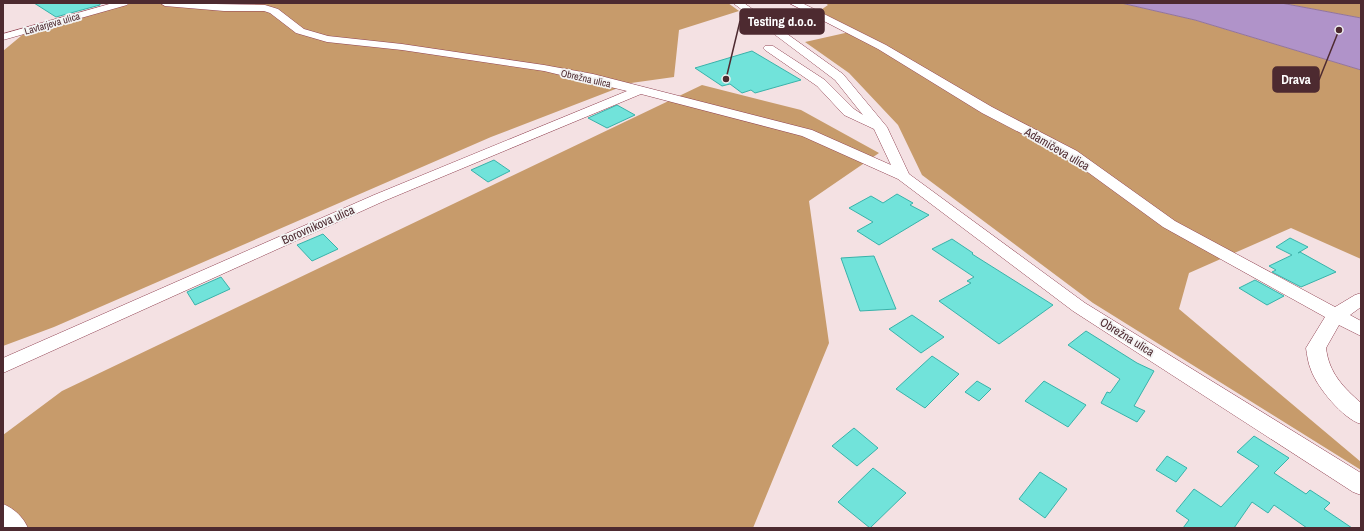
<svg xmlns="http://www.w3.org/2000/svg" width="1364" height="531" viewBox="0 0 1364 531" font-family="'Archivo Narrow',sans-serif">
<style>
.forest{fill:#c79b6b}
.water{fill:#b093c9;stroke:#92749b}
.building{fill:#71e3da;stroke:#39b2aa}
.lines{fill:none;stroke-linecap:round;stroke-linejoin:round}
.minor-casing{stroke:#914353;stroke-width:1}
.minor{fill:#fff;fill-rule:evenodd}
.labels{text-anchor:middle;stroke-width:3.5;stroke-linejoin:round;paint-order:stroke}
.far-street-label{font-size:10px;fill:#4d2a30;stroke:#f3f3f3}
.street-label{font-size:12px;fill:#4d2a30;stroke:#f3f3f3}
.leader{fill:none;stroke:#4d2a30;stroke-width:1.5}
.callout-dot{fill:#4d2a30;stroke:#f3f3f3;stroke-width:1.5}
.callout{fill:#4d2a30;stroke:#4d2a30;stroke-width:1.5}
.callout-label{font-size:13px;text-anchor:middle;font-weight:bold;fill:#fff}
</style>
<rect width="100%" height="100%" fill="#f4e1e3"/>
<path class="forest" d="M126 3H728L739 11 679 30 674 77 631 83 491 137 54 327 3 346V51L27 31Z
M825 3H1121L1195 20 1361 70V259L1291 228 1189 273 1179 309 1361 462V470L1093 303 922 175 898 125 849 73 805 42 854 31 818 12 828 5Z
M1281 3H1361V18Z
M702 85 801 110 879 153 809 201 829 343 753 528H3V435L62 391Z"/>
<path class="water" d="M1121 3H1281L1361 18V70L1195 20Z"/>
<path class="building" d="M34 3H100V5L56 17Z
M752 51 801 80 755 93 751 90 742 93 730 84 722 86 695 68Z
M617 105 635 115 607 128 588 118Z
M494 160 510 171 488 182 471 170Z
M897 194 913 203 910 205 929 215 879 245 857 231 873 222 849 208 871 196 883 203Z
M323 234 338 249 312 261 297 245Z
M1290 238 1308 247 1298 253 1300 252 1336 272 1301 287 1272 272 1276 270 1269 266 1292 255 1276 247Z
M952 239 973 253 972 254 1053 305 999 344 939 301 971 283 967 281 974 277 932 249Z
M874 256 896 309 860 311 841 258Z
M221 277 230 289 195 305 187 292Z
M1255 280 1284 296 1267 305 1239 288Z
M912 315 944 337 921 353 889 329Z
M1086 331 1137 363 1154 371 1134 406 1145 411 1137 422 1101 403 1107 392 1110 393 1120 379 1068 345Z
M932 356 959 374 925 408 896 389Z
M977 381 991 389 979 401 965 392Z
M1044 381 1086 405 1068 427 1025 401Z
M854 428 878 448 857 466 832 446Z
M1254 436 1289 458 1274 473 1306 494 1310 490 1330 503 1324 509 1352 528H1307L1274 505 1268 513 1252 502 1234 528H1183L1189 520 1176 511 1194 489 1221 507 1259 466 1237 452Z
M1167 456 1187 468 1176 482 1156 470Z
M873 468 906 493 870 528 838 502Z
M1040 472 1067 489 1045 518 1019 499Z"/>
<g class="lines">
<g class="minor-casing">
<path id="minor" d="M113 3H129L127 5 3 40V34Z
M160 3 265 5 278 9 304 29 328 36 402 44 544 65 593 74 812 130 891 165 874 129 844 115 817 86 765 50 763 48 765 46H773L825 80 854 109 863 115 835 80 733 3H744L843 74 887 127 909 174 1085 303 1361 473V495L1353 492 1073 311 898 179 802 136 641 94 384 201 3 373V358L374 195 627 91 544 71 402 50 327 42 296 33 270 13 264 11H224L165 6Z
M789 3H802L886 45 992 107 1077 151 1175 221 1335 307 1355 295 1361 293V307L1350 315 1361 321V336L1339 325 1326 348C1329 373 1343 387 1361 403V424C1343 419 1317 387 1311 370 1308 363 1307 355 1306 348L1325 317 1163 227 1067 157 982 113 878 49Z
M3 504C15 509 23 517 28 528H3Z"/>
</g>
<use href="#minor" class="minor"/>
</g>
<g class="labels">
<g class="far-street-label">
<text transform="translate(52 23) rotate(-16)" y="4">Lavtarjeva ulica</text>
<text transform="translate(586 78) rotate(13)" y="4">Obrežna ulica</text>
</g>
<g class="street-label">
<text transform="translate(1057 149) rotate(30)" y="4">Adamičeva ulica</text>
<text transform="translate(318 225) rotate(-24)" y="4">Borovnikova ulica</text>
<text transform="translate(1127 337) rotate(32)" y="4">Obrežna ulica</text>
</g>
</g>
<path class="leader" d="M726 79L740 21M1339 30L1319 80"/>
<g class="callout-dot">
<circle cx="726" cy="79" r="4"/>
<circle cx="1339" cy="30" r="4"/>
</g>
<g class="callout">
<rect x="740" y="9" width="84" height="25" rx="4"/>
<rect x="1273" y="67" width="46" height="25" rx="4"/>
</g>
<g class="callout-label">
<text x="782" y="26">Testing d.o.o.</text>
<text x="1296" y="84">Drava</text>
</g>
<rect width="1364" height="531" fill="none" stroke="#4d2a30" stroke-width="8"/>
</svg>
